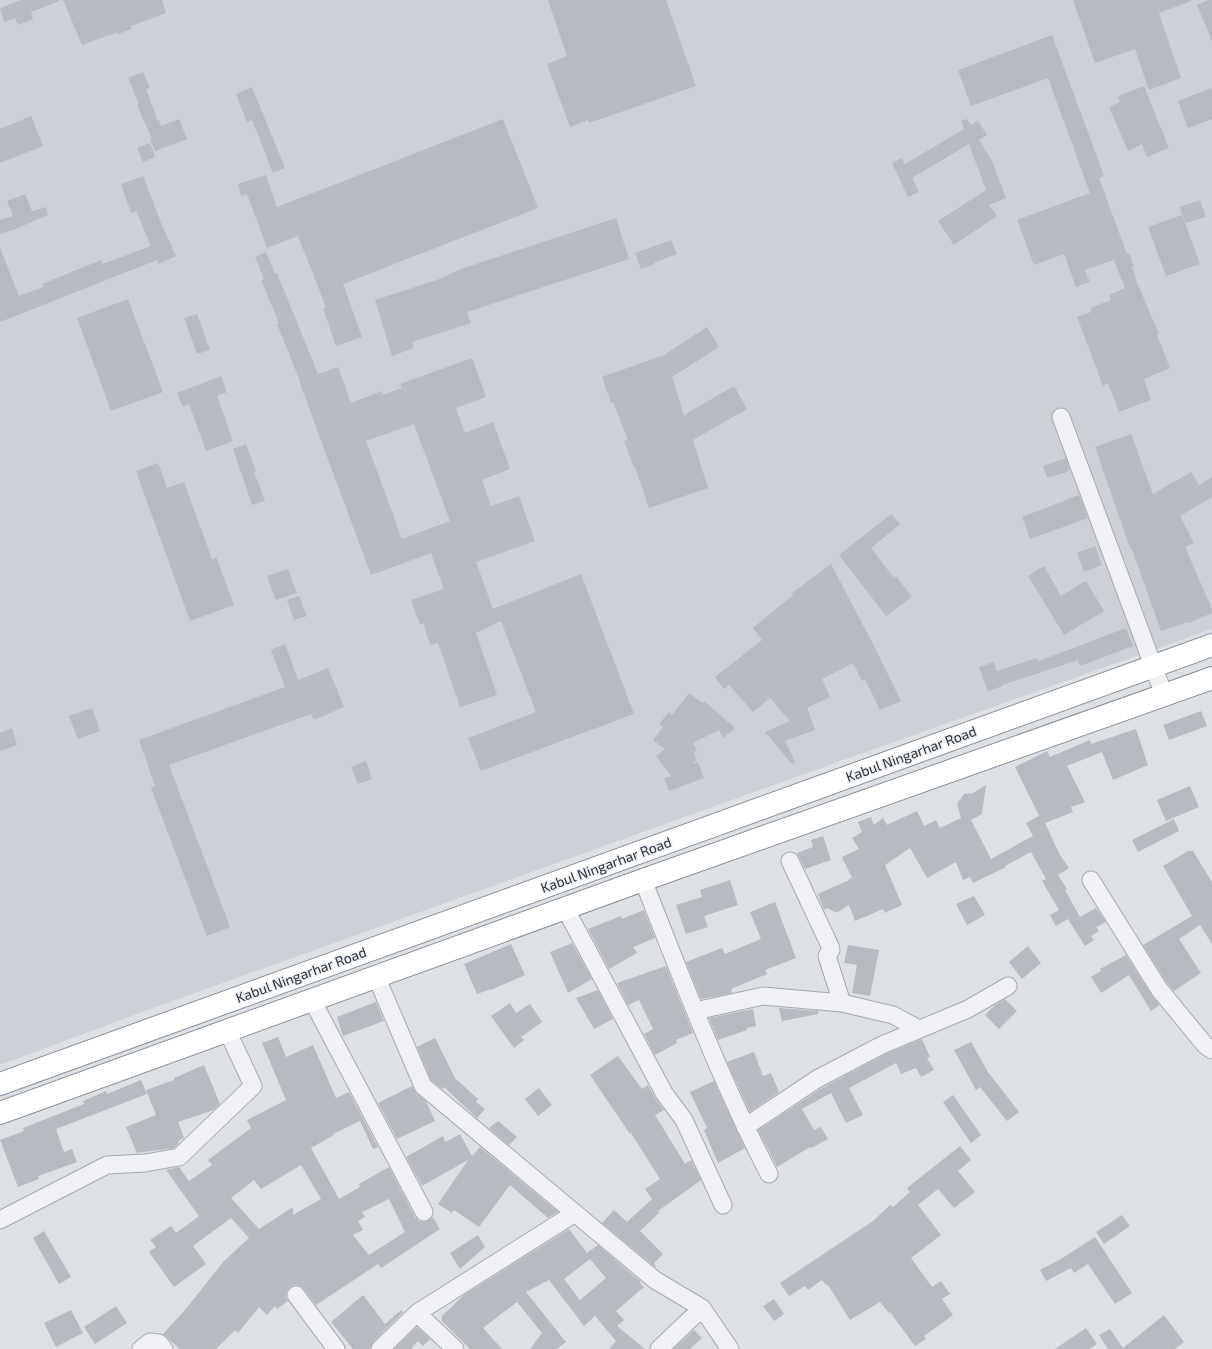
<svg xmlns="http://www.w3.org/2000/svg" width="1212" height="1349" viewBox="0 0 1212 1349" font-family="'Exo 2',sans-serif">
<style>
.built{fill:#cbd1d6}
.building{fill:#b5bbc1;fill-rule:evenodd}
.lines{fill:none;stroke-linecap:round;stroke-linejoin:round}
.minor-casing{stroke:#a3a9ae;stroke-width:19}
.highway-casing{stroke:#86909a;stroke-width:24}
.minor{stroke:#eff1f4;stroke-width:17}
.highway{stroke:#fff;stroke-width:22}
.labels{text-anchor:middle;stroke-width:3;stroke-linejoin:round;paint-order:stroke}
.street-label{font-size:14px;fill:#28313a;stroke:#ecf0f3}
</style>
<rect width="100%" height="100%" fill="#dde1e5"/>
<path class="built" d="M0 0H1212V629L821 768 142 1012 0 1065Z"/>
<path class="building" d="M21 0H59V1L31 12 33 19 18 25 15 18 4 22 0 8Z
M63 0H162L166 13 131 26 132 29 118 34V32L82 45Z
M548 0H666L696 86 589 123 588 120 570 127 547 64 567 56Z
M1073 0H1191V1L1159 13 1181 78 1149 90 1135 49 1095 63Z
M1208 0H1212V41L1197 5Z
M1052 35 1104 176 1099 178 1127 254 1129 253 1134 266 1132 267 1136 278H1135L1159 334 1157 335 1170 368 1144 379 1151 400 1119 412 1108 383 1103 386 1077 317 1091 312 1090 308 1111 300 1109 295 1125 288 1114 260 1085 270 1090 282 1076 287 1064 254 1034 265 1017 220 1090 193 1048 78 971 106 958 70Z
M143 72 150 88 146 89 158 121 159 120 161 126 179 119 187 139 155 151 150 139H152L137 105 139 104 128 78Z
M1144 86 1169 148 1147 157 1142 144 1128 151 1109 107 1120 102 1118 96Z
M252 87 285 168 273 173 252 120 247 122 236 94Z
M1212 88V119L1188 128 1178 101Z
M31 116 43 146 0 163V129Z
M503 119 538 208 343 284 362 337 336 346 323 308 326 307 298 236 267 248 247 194 241 196 238 184 266 175 277 207Z
M967 119 971 125 978 121 987 135 979 140 992 161 1006 198 989 205 997 216 954 245 938 221 986 190 969 144 912 178 919 192 908 197 892 163 902 158 905 164 964 129 961 121Z
M150 143 155 157 143 162 137 148Z
M143 176 161 223 176 256 158 264 157 260 0 322V248L19 296 43 287 42 284 101 260 103 264 151 246 136 211 131 213 121 184Z
M25 194 32 211 46 207 48 215 13 230 0 234V220L13 216 7 201Z
M1200 200 1206 217 1185 223 1180 207Z
M1182 215 1200 264 1166 276 1148 227Z
M616 218 629 259 467 312 471 323 412 342 414 348 392 356 375 300 437 280 461 269Z
M671 240 677 254 654 263 655 264 641 269 635 253Z
M266 252 275 274 277 273 318 374 338 367 351 403 382 391 383 395 402 388 400 384 472 358 486 397 456 408 465 433 493 422 510 469 482 480 491 506 519 496 535 541 476 562 493 609 581 574 634 714 481 771 468 738 536 712 501 621 476 633 497 695 460 707 438 643 430 645 423 623 420 624 411 600 444 589 431 553 371 575 299 381H300L277 324 279 323 261 280 264 279 255 257ZM414 424 450 521 402 539 366 441Z
M128 299 163 392 111 411 77 318Z
M197 314 210 350 197 354 184 318Z
M707 327 719 347 672 377 684 415 734 386 747 409 693 440 708 488 649 508 635 467H634L624 441 628 440 613 402 611 403 602 377 664 355Z
M221 376 227 392 217 396 233 441 206 451 189 404 183 407 177 393Z
M1131 434 1153 494 1191 472 1199 485 1212 477V497L1180 516 1194 543 1185 547 1212 609V613L1189 623 1188 622 1161 631 1132 549H1131L1124 531 1095 447Z
M246 444 256 471 254 472 265 501 252 505 233 449Z
M1066 458 1070 471 1047 478 1043 466Z
M158 463 167 488 184 482 212 559 216 557 234 605 190 621 136 471Z
M1079 495 1088 518 1030 539 1022 517Z
M891 514 900 524 871 548 894 578 896 576 912 597 886 616 839 555Z
M1095 546 1102 565 1084 572 1077 553Z
M831 564 876 650 901 701 880 710 865 679 862 681 853 663 822 679 830 697 807 708 815 730 785 741 795 762 792 764 765 732 790 721 770 698 753 712 729 685 724 689 715 677 762 640 753 628 793 595 792 593Z
M1044 566 1061 596 1086 581 1104 611 1064 635 1028 576Z
M288 569 297 593 276 600 267 576Z
M299 596 307 616 294 620 287 600Z
M1126 628 1133 646 1080 666 1078 660 1002 685 1003 686 988 691 979 667 994 662 997 671 1037 658 1039 661Z
M285 644 298 680 328 668 344 707 314 720 311 714 169 765 230 927 207 936 151 788 155 786 139 740 285 687 271 650Z
M689 693 703 703 704 701 735 728 723 738 719 730 693 743 697 750 694 753 697 760 692 764 698 762 704 778 669 791 664 778 671 776 656 756 665 749 653 740 663 727 659 724 669 712 672 715Z
M92 708 100 731 78 739 69 716Z
M1201 711 1207 726 1169 740 1163 725Z
M12 728 17 745 0 751V733Z
M1136 729 1148 765 1113 780 1102 752 1067 766 1085 802 1071 807 1073 812 1045 823 1060 855 1069 868 1058 875 1067 889 1065 890 1080 917 1096 908 1106 922 1096 927 1099 931 1091 936 1094 940 1085 946 1068 919 1056 926 1050 915 1059 910 1042 881 1046 879 1031 852 1005 866 1006 867 973 883 970 877 963 880 956 862 927 878 910 848 885 865 902 905 885 913 883 909 855 921 849 905 838 912H835L827 908 824 910 818 894 849 880V879L852 878 842 857 859 849 852 838 862 832 858 822 871 817 874 825 883 818 887 825 917 811 924 826 936 820 940 828 961 818 957 804 964 794 973 793 986 785 982 814 971 820 991 859 1033 836 1026 823 1039 816 1015 767 1047 751 1050 757 1090 740 1091 744Z
M366 761 372 779 358 784 351 767Z
M1190 786 1199 807 1166 821 1157 800Z
M1174 819 1179 831 1138 852 1132 840Z
M823 836 831 860 805 869 797 853 813 847 811 840Z
M1188 851H1193L1212 882V944L1200 925 1179 939 1201 973 1174 991 1167 983 1143 945 1192 916 1163 866Z
M730 880 738 905 704 916 708 927 686 934 676 905 702 897 700 890Z
M974 896 985 915 967 925 956 904Z
M775 902 796 958 765 970 767 974 731 989 732 993 701 999 686 962 722 948 725 954 761 939 750 912Z
M644 910 655 938 633 947 637 953 609 969 588 929 621 916 622 919Z
M572 943 592 979 568 993 550 952Z
M511 944 525 975 491 990V989L477 994 464 964Z
M848 945 879 950 870 996 852 993 857 965 844 963Z
M1028 946 1041 963 1022 979 1009 962Z
M1126 955 1151 994 1159 1005 1151 1011 1129 975 1101 993 1091 977 1101 971 1100 969Z
M666 966 693 1033 676 1040 677 1043 655 1055 644 1034 653 1029 639 1000 628 1005 617 983Z
M598 990 613 1019 594 1029 576 998Z
M1005 999 1017 1011 999 1029 985 1015 994 1006Z
M376 1002 384 1021 343 1036 337 1017Z
M510 1003 516 1013 530 1004 542 1022 521 1037 524 1040 514 1048 491 1016Z
M779 1008 818 1011V1014L782 1021Z
M753 1009 756 1026 746 1028 747 1030 718 1040 709 1018Z
M278 1037 286 1057 313 1045 336 1098 349 1092 378 1147 373 1149 360 1121 333 1134 334 1135 311 1148 339 1199 360 1187 359 1184 389 1167 415 1217 419 1221 425 1222 433 1217 440 1229 381 1268 378 1264 316 1305 304 1289 300 1286 294 1285 290 1287 287 1291 286 1297 288 1301 277 1309 275 1306 267 1315 259 1307 238 1333 235 1330 216 1349H180L163 1334 185 1310 223 1262 249 1238 231 1218 193 1246 206 1264 174 1287 149 1252 156 1247 150 1240 171 1226 176 1233 199 1216 166 1170 179 1167 189 1181 212 1165 208 1160 251 1128 247 1120 286 1100 262 1043ZM301 1165 321 1199 293 1215V1207L259 1229 231 1198 254 1180 261 1189ZM389 1199 405 1232 369 1255 353 1235 363 1230 358 1221 365 1217 362 1212Z
M435 1038 455 1078 478 1099 476 1102 485 1109 477 1118 444 1087 442 1089 431 1080 417 1047Z
M922 1039 930 1057 927 1058 934 1070 921 1077 916 1068 901 1074 896 1063 849 1088 863 1115 846 1123 831 1093 802 1109 814 1130 821 1127 828 1139 811 1148 810 1147 777 1167 758 1130 822 1088 886 1054Z
M971 1042 988 1072 1019 1112 1007 1121 980 1087 976 1090 954 1050Z
M754 1052 763 1076 771 1073 779 1092 750 1112 727 1062Z
M618 1056 642 1089 648 1085 655 1098 664 1110 655 1115 685 1164 691 1160 701 1180 658 1211 660 1212 640 1231 663 1254 654 1263 656 1266 655 1267 602 1223 614 1210 627 1222 652 1199 645 1189 660 1179 631 1133 630 1134 590 1075Z
M204 1065 220 1104 214 1110 178 1122 184 1138 178 1141 179 1143 174 1148 137 1153 126 1127 156 1115 146 1090 174 1080V1078Z
M141 1080 147 1094 56 1129 64 1152 72 1149 77 1162 38 1176 39 1179 18 1187 0 1140 24 1131 23 1128 84 1104 83 1101 106 1091 107 1094Z
M714 1081 745 1148 718 1163 704 1130 707 1128 690 1092Z
M412 1086 416 1093 426 1101 435 1121 397 1139 378 1103Z
M539 1088 552 1105 538 1116 525 1099Z
M953 1095 981 1135 971 1143 943 1102Z
M498 1121 517 1137 509 1145 489 1128Z
M460 1134 472 1156 480 1147 558 1212 548 1218 510 1185 479 1227 454 1210 452 1213 438 1204 468 1160 422 1186 406 1157 443 1136 445 1142Z
M960 1146 971 1160 958 1171 975 1192 954 1208 938 1189 918 1205 941 1235 911 1258 932 1287 941 1281 950 1294 942 1299 953 1315 924 1336 926 1339 915 1346 890 1312 889 1313 880 1302 850 1320 828 1285 827 1286 822 1280 808 1290 805 1286 789 1296 780 1283 873 1221 890 1205 893 1207 910 1192 907 1188Z
M1122 1215 1130 1226 1104 1244 1096 1232Z
M569 1229 587 1253 598 1245 641 1282 640 1283 644 1287 616 1311 624 1320 617 1326 645 1349H609L616 1341 595 1316 584 1326 549 1280 526 1292 566 1342 557 1349H530L542 1333 517 1302 483 1328 502 1349H470L442 1321V1316L464 1295ZM590 1259 606 1278 580 1300 564 1279Z
M44 1231 71 1277 59 1284 33 1238Z
M478 1235 485 1247 460 1269 450 1253Z
M1095 1237 1132 1293 1115 1304 1088 1264 1074 1273 1071 1268 1046 1281 1040 1270 1061 1259Z
M363 1295 385 1324 401 1310 403 1312 373 1342 370 1349H353L331 1322Z
M774 1299 784 1314 774 1321 763 1306Z
M116 1306 127 1323 95 1344 84 1327Z
M71 1310 83 1333 56 1347 44 1323Z
M1164 1315 1184 1342 1175 1349H1108L1099 1335 1110 1329 1123 1348Z
M417 1327 430 1339 423 1346 418 1341 411 1349H394Z
M1086 1328 1097 1344 1089 1349H1055Z
M694 1330 702 1338 690 1349H673Z"/>
<g class="lines">
<g class="minor-casing">
<path id="minor" d="M1061 417 1164 695
M790 861 830 946 831 950 827 956 842 1003
M643 880C682 979 720 1079 769 1174
M1091 880 1159 989 1205 1045 1212 1050
M565 908 664 1093 684 1120 723 1205
M376 976 423 1086 655 1280 702 1308 730 1349
M312 1000 424 1212
M695 1011 763 996 842 1003 893 1015 919 1029
M745 1127 817 1079 882 1045 968 1009 1008 986
M0 1220 107 1165 145 1163 179 1157 253 1086 227 1030
M296 1295 336 1349
M417 1313 455 1349
M141 1349 150 1342 159 1343 164 1349
M380 1349 417 1313 575 1213
M659 1349 702 1308"/>
</g>
<g class="highway-casing">
<path id="highway" d="M0 1084C404 937 809 793 1212 645
M0 1113 643 880 1212 678"/>
</g>
<use href="#minor" class="minor"/>
<use href="#highway" class="highway"/>
</g>
<g class="labels">
<g class="street-label">
<text transform="translate(911 754) rotate(-20)" y="5">Kabul Ningarhar Road</text>
<text transform="translate(606 865) rotate(-20)" y="5">Kabul Ningarhar Road</text>
<text transform="translate(301 975) rotate(-20)" y="5">Kabul Ningarhar Road</text>
</g>
</g>
</svg>
